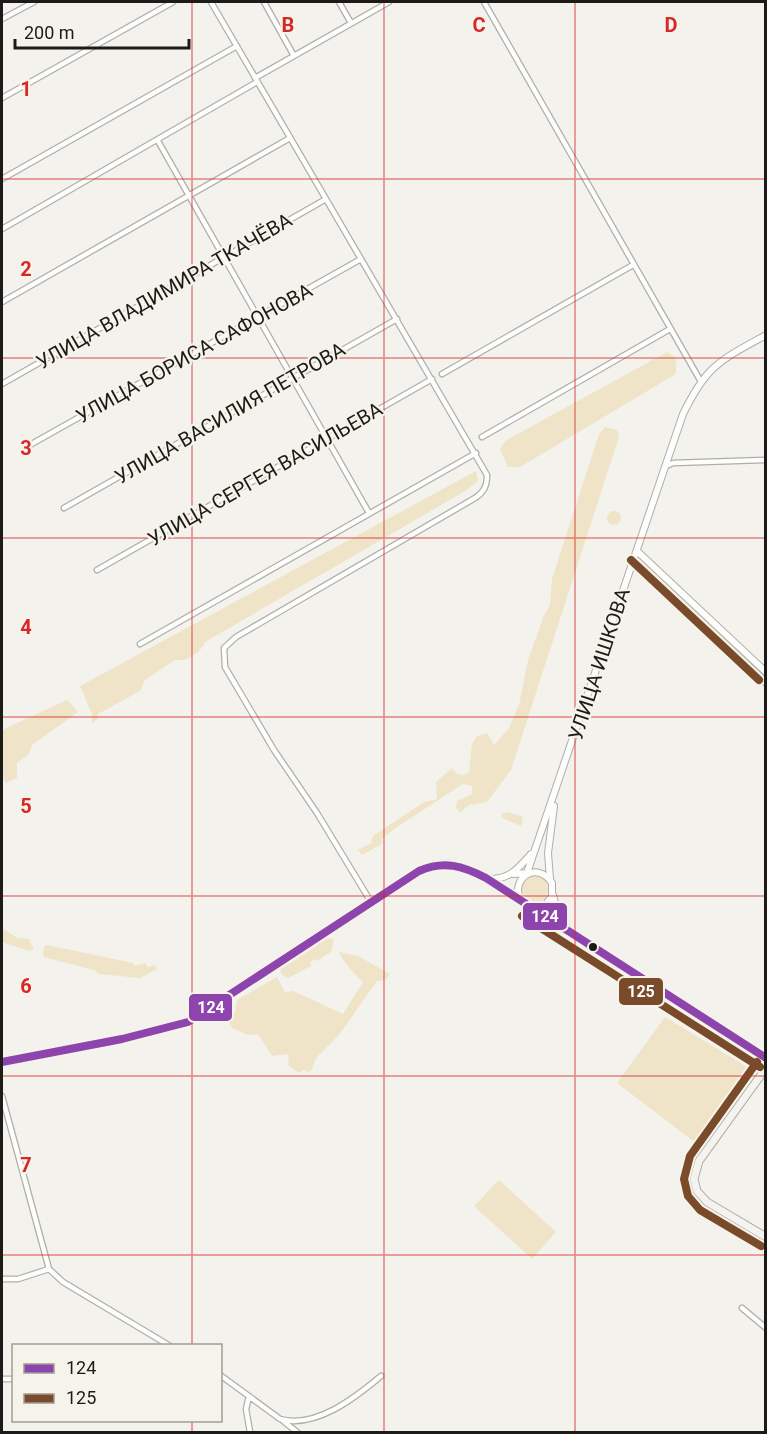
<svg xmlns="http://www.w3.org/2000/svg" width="767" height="1434" viewBox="0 0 767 1434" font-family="Roboto,sans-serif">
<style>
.green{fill:#efe4c8}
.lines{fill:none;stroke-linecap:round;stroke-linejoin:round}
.minor-casing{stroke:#afaeaa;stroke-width:7}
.tertiary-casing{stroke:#afaeaa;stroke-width:8}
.secondary-casing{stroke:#afaeaa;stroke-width:9}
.minor{stroke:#fdfdfc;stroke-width:4.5}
.tertiary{stroke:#fdfdfc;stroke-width:6}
.secondary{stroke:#f5f3ef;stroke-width:7}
.bus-1-casing{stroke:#f6f3ea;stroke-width:12}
.bus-2-casing{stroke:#f6f3ea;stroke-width:12}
.bus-1{stroke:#8e44ad;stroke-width:8}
.bus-2{stroke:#7a4b2a;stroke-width:8}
.grid{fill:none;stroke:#d62828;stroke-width:1.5;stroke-opacity:0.55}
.bus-dot{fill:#1c1b18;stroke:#f6f3ea;stroke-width:2}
.labels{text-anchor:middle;stroke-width:4.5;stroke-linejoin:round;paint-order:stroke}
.street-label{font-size:20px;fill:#1c1b18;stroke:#f6f3ea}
.grid-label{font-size:20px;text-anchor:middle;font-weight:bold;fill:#d62828;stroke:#f6f3ea;stroke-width:4.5;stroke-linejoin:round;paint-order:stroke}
.line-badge{stroke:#f6f3ea;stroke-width:2}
.badge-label{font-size:16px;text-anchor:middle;font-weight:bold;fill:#fff}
</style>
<rect width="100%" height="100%" fill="#f3f2ed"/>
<path class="green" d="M667 352 676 358V374L520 467H508L500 449 505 441Z
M605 427 617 430 619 437 511 770 487 802 469 805 460 813 456 808 457 801 472 794V786L463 784 394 829 383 838 382 844 362 855 358 850 371 843 373 836 424 802 437 799 436 782 452 768 457 774 464 775 469 772 472 744 477 736 487 733 494 745 509 728 519 705 528 660 543 618 550 605 552 579 599 434Z
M476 471 478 481 467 490 205 642C201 653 186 662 175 660L145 680 140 691 98 714 97 720 92 723V714L80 686Z
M607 518a7 7 0 1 1 14 0a7 7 0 1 1-14 0Z
M642 561 765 675V679L640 563Z
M67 700 78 712 33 744 28 755 17 763V778L6 783 2 777V730Z
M508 812 523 817 521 826 502 818V813Z
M522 889a13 13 0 1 1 26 0a13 13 0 1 1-26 0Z
M2 928 17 938 29 939 34 949 29 951 2 942Z
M328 938 334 939 331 952 317 961 314 959 310 963 311 966 288 978 281 974 280 970Z
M47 945 133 963 135 966 145 963 148 967 155 965 157 969 140 978 99 974 94 970 43 957 44 947Z
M339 952 358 956 390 974 386 980 377 981 339 1035 317 1057 310 1073 304 1070 299 1073 289 1066 288 1054 272 1056 258 1034 248 1035 232 1028 227 1019 235 1012 237 1000 277 977 285 992 293 991 343 1014 363 982C357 977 340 958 339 952Z
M665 1017 752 1070 697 1144 617 1083Z
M499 1180 556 1232 532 1259 474 1206Z"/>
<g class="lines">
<g class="minor-casing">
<path id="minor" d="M211 2 487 475C487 486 484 492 475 498L236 637 224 648 225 667 274 750 317 813 371 902
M264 2 294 56
M339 2 351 23
M484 2 700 380
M2 19 34 2
M255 78 389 2
M2 98 173 2
M158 141 369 513
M2 179 237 46
M2 229 257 82
M2 302 290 138
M442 374 633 265
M2 384 326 199
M482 437 670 329
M28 446 361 259
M666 466 673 463 766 460
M64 508 397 319
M97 570 432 379
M140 644 476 453
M2 1096 49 1269 63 1282 170 1346
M2 1279H18L49 1269
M742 1308 766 1328
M220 1375 280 1419C316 1429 356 1397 381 1376
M2 1379H14
M249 1396 246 1409 250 1432
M282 1420 297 1432"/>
</g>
<g class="tertiary-casing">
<path id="tertiary" d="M638 552 766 672
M633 564 651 577 766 683
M514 874 527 873 683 414C707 365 719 361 766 335
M486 879C509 880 517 870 531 854
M550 879 548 853 554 806
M553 895 558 914 568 929
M521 902C509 878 537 860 552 883V896L545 905 532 908"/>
</g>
<g class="secondary-casing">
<path id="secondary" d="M2 1062 122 1039 188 1022 419 871C445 858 462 865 486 878L766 1058
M766 1068 699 1161 694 1179 697 1191 707 1202 766 1237"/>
</g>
<use href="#minor" class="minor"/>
<use href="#tertiary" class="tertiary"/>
<use href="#secondary" class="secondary"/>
<g class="bus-1-casing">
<path id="bus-1" d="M2 1062 122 1039 188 1022 419 871C444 860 463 866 486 878L766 1058"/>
</g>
<g class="bus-2-casing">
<path id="bus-2" d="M631 560 759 680
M522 916 760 1067
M757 1062 690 1156 684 1179 688 1196 700 1210 761 1246"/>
</g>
<use href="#bus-1" class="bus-1"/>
<use href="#bus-2" class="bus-2"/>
</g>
<path class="grid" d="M192 2V1346M384 2V1432M575 2V1432M2 179H766M2 358H766M2 538H766M2 717H766M2 896H766M2 1076H766M2 1255H766M192 1420V1432"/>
<circle class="bus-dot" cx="593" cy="947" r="5"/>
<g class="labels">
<g class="street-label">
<text transform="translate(164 291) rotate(-30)" y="7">УЛИЦА ВЛАДИМИРА ТКАЧЁВА</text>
<text transform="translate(194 353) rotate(-29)" y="7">УЛИЦА БОРИСА САФОНОВА</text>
<text transform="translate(230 413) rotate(-30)" y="7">УЛИЦА ВАСИЛИЯ ПЕТРОВА</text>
<text transform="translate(265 474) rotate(-30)" y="7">УЛИЦА СЕРГЕЯ ВАСИЛЬЕВА</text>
<text transform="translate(599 664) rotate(-72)" y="7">УЛИЦА ИШКОВА</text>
</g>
</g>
<g class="grid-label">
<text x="288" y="32">B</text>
<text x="479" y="32">C</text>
<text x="671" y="32">D</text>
<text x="26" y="96">1</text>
<text x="26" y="276">2</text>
<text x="26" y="455">3</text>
<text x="26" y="634">4</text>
<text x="26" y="813">5</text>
<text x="26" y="993">6</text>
<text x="26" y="1172">7</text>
</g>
<g class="line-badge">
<rect x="522" y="902" width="46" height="29" rx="6" fill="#8e44ad"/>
<rect x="618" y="977" width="46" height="29" rx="6" fill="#7a4b2a"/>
<rect x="188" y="993" width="45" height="29" rx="6" fill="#8e44ad"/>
</g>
<g class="badge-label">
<text x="545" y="922">124</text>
<text x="641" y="997">125</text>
<text x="211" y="1013">124</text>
</g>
<rect width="767" height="1434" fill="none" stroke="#1c1b18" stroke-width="6"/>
<rect x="12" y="1344" width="210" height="78" fill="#f6f3ea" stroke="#9f9d96" stroke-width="1.5"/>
<rect x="24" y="1364" width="30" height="9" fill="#8e44ad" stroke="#9f9d96" stroke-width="1.5"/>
<text x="66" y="1374" font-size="18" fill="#1c1b18">124</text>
<rect x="24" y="1394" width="30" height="9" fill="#7a4b2a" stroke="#9f9d96" stroke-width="1.5"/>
<text x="66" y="1404" font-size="18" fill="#1c1b18">125</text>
<path d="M15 39v9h174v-9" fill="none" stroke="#1c1b18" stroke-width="3"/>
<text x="24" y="39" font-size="18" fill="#1c1b18" stroke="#f6f3ea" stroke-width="4.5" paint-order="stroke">200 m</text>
</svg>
